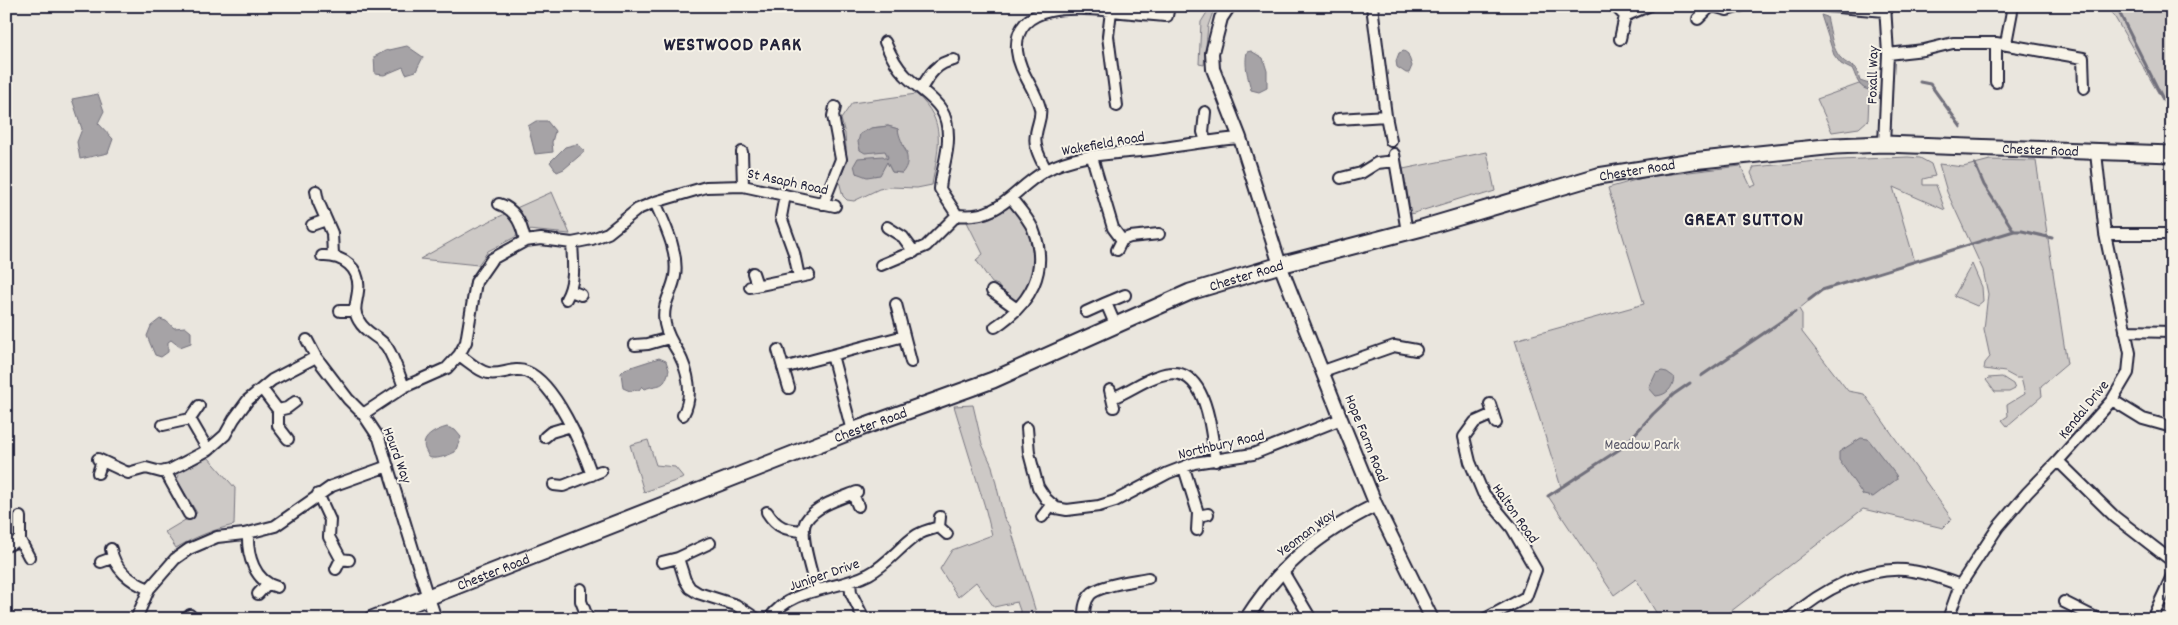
<svg xmlns="http://www.w3.org/2000/svg" width="2178" height="625" viewBox="0 0 2178 625" font-family="Dekko,sans-serif">
<style>
.green{fill:#cdc9c6;stroke:#787680;fill-rule:evenodd}
.water{fill:#a6a3a6;stroke:#716f7b}
.lines{fill:none;stroke-linecap:round;stroke-linejoin:round}
.stream{stroke:#716f7b;stroke-width:3}
.minor-casing{stroke:#22223b;stroke-width:14}
.tertiary-casing{stroke:#22223b;stroke-width:16}
.primary-casing{stroke:#22223b;stroke-width:19}
.minor{stroke:#f7f3e8;stroke-width:10}
.tertiary{stroke:#f7f3e8;stroke-width:12}
.primary{stroke:#f7f3e8;stroke-width:15}
.labels{text-anchor:middle;stroke-width:4;stroke-linejoin:round;paint-order:stroke}
.street-label{font-size:15px;fill:#22223b;stroke:#f7f3e8}
.park-label{font-size:15px;fill:#555465;stroke:#f7f3e8}
.district-label{font-size:20px;font-weight:bold;letter-spacing:1px;fill:#22223b;stroke:#f7f3e8}
</style>
<rect width="100%" height="100%" fill="#eae6de"/>
<filter id="ink" filterUnits="userSpaceOnUse"><feTurbulence type="fractalNoise" baseFrequency=".02" numOctaves="2"/><feDisplacementMap in="SourceGraphic" scale="10" xChannelSelector="R" yChannelSelector="G"/><feConvolveMatrix kernelMatrix="1 2 1 2 8 2 1 2 1" color-interpolation-filters="sRGB"/></filter>
<g filter="url(#ink)">
<path class="green" d="M1211 6H1215L1208 26 1204 65 1199 64 1201 22Z
M2109 6H2172V117L2109 7Z
M1859 84 1869 90H1873V96L1869 97 1868 120 1859 128 1832 132 1817 99Z
M916 94C948 122 938 148 932 185L917 188 890 187 879 189 854 201 847 200 843 196 839 181 847 161 845 134 841 119 852 103ZM888 126 898 129 899 140 907 152 902 173 892 172 887 162V154L871 128Z
M1487 152 1495 191 1479 196 1472 195 1411 214 1403 169Z
M1908 157 1920 158 1931 164 1935 176 1923 179V185H1936L1945 210 1893 187 1915 262 1822 290 1799 309 1802 314V332L1848 391 1864 394 1952 519 1943 528 1863 509 1721 619H1660L1636 579 1614 595 1548 496 1561 487 1515 340 1644 304 1608 188 1646 177 1741 166 1751 187 1756 185 1751 173 1754 167 1818 161Z
M1990 160 2036 161 2067 364 2041 386 2042 396 2007 426 2002 420 2008 416 2007 405 2025 394 2021 378H2016L2005 372 1984 369 1985 363 1990 357 1984 329 1988 294 1983 270 1947 192 1939 164 1963 167Z
M552 192 570 234 528 230 522 217 514 209Z
M1009 205C1035 232 1042 265 1022 298L1015 300 1000 289 998 285 992 283 976 260 983 254 967 222C985 221 997 218 1009 205Z
M505 214 516 227 517 236 488 251 478 265 420 259 475 228Z
M1972 264 1982 287 1983 301 1977 306 1954 296Z
M2002 377 2013 384 2015 389 2009 392H1995L1986 380 1988 378Z
M973 405 982 444 992 466 1004 518 1010 526 1038 619H1023L1017 602 994 607 976 582 958 597 940 569 952 550 992 535 985 507 954 406Z
M648 440 656 465 675 467 684 478 644 492 630 445Z
M208 457 235 488 234 525C212 530 195 537 176 548L165 532 197 513 177 480 181 470Z"/>
<path class="water" d="M1821 15 1827 17C1833 40 1831 58 1856 68L1860 81 1872 85 1873 90C1860 91 1857 80 1853 70L1841 64 1834 55Z
M407 46 423 57 416 71 406 74 403 67 384 75 375 74 374 57 385 51Z
M1251 51 1263 58 1267 71V88L1259 92 1251 90C1248 77 1244 65 1247 52Z
M1404 51 1408 54 1412 66 1409 73H1406L1397 67 1396 61 1399 53Z
M98 94 104 111 98 123 113 139 108 153 80 159 77 142 82 129 72 99Z
M536 121H547L555 131 552 142 553 152 535 154 528 126Z
M888 126 898 129C900 145 915 158 902 173L892 172 887 162 880 175 867 177 856 173 854 165 858 158 883 156 887 159 888 157 885 151 865 153 860 150 858 142 860 134 871 128Z
M577 144 585 151 564 169 557 172 550 162 565 147Z
M160 319 166 321 174 328 185 327 191 332V343L180 347 171 340 168 342V352L161 357 155 355 147 336 151 326Z
M659 358 666 361 669 370C664 390 659 383 645 389L642 386 639 390 630 391 623 388 621 373 625 369Z
M1662 371 1667 372 1674 377C1673 388 1667 395 1656 396L1649 388 1656 373Z
M447 427 455 430 461 437 455 452C449 455 439 459 432 458 429 458 428 456 427 453 417 438 436 430 447 427Z
M1861 438 1868 439 1896 475 1897 479 1873 497 1863 495 1839 460V452Z"/>
<g class="lines">
<path class="stream" d="M2116 6 2172 117
M1920 82 1930 84 1961 127
M1975 164 1984 185 2014 231
M1809 300 1822 290 2014 231H2022L2052 238
M1701 376 1795 312
M1548 496 1623 447 1653 414 1674 394 1690 383"/>
<g class="minor-casing">
<path id="minor" d="M1372 6 1386 116 1391 141
M1615 6 1625 16 1648 6
M1713 6 1727 10 1741 6
M1826 6 1885 11
M1111 11 1108 36 1117 106
M1698 19 1711 6
M1620 39 1625 16
M885 42C890 54 896 66 905 75 926 97 949 102 948 139 948 156 941 172 940 189L957 215C1001 220 1012 190 1045 171 1077 152 1121 154 1157 149 1185 145 1212 140 1240 138
M2006 43 2013 6
M1888 54 1924 50 1953 43H1996L2083 58 2084 88
M1996 82V43
M921 89C929 75 937 62 954 60
M1205 112 1203 132 1206 141
M1338 119 1386 116
M1884 144 1888 54 1885 6
M742 152 743 186
M1394 154 1407 232
M1092 157 1113 228 1122 240
M1046 170C1041 159 1033 147 1036 134 1037 125 1042 117 1040 108 1035 88 1019 72 1017 51 1013 0 1081 8 1113 11 1131 13 1149 15 1167 16L1169 6
M1341 178 1361 173 1377 163 1395 161
M316 191 318 201 332 233 333 255
M785 195 781 217 794 253 799 277
M655 202C664 223 679 252 675 276 672 294 661 304 665 324 667 335 672 343 678 352 688 371 694 395 683 415
M499 204C516 209 522 225 525 241
M823 204 841 159 833 116 835 107
M312 225 326 220
M887 227 903 237 914 252
M2105 234H2172
M1117 250 1122 240 1130 237 1159 234
M322 256C343 255 361 268 358 291 357 302 352 310 359 321 366 334 379 336 387 347 394 358 399 374 404 387
M881 265 926 246 957 215
M753 273 757 285
M750 287 809 275
M571 291 581 295
M992 291 1017 309
M566 299C576 281 573 263 572 243
M1106 303 1125 295
M896 304 911 362
M340 311H355
M1086 312 1106 303 1115 324
M995 327C1030 304 1050 271 1033 229 1028 218 1018 207 1011 198
M2125 331 2172 332
M307 340 316 357 348 399 363 414 379 438 428 598
M635 345 648 344 669 338
M778 350 789 388
M459 355C467 360 478 371 488 373 501 376 514 366 527 372 555 383 582 447 592 475
M832 355 852 431
M783 368 904 336
M1323 371 1394 346 1416 350
M262 389 278 410 287 408 295 402
M1110 390 1114 407
M1112 398C1128 392 1142 381 1158 376 1208 358 1210 430 1216 461
M2112 400 2143 419 2172 427
M1490 404 1496 423
M199 406 190 419 208 450
M278 410V426L288 439
M363 414 404 387 447 368 459 355 466 342 476 282 492 259 525 241 541 239 572 243 592 239 608 233 638 209 655 202 706 187 743 186 835 206
M163 425 190 419
M1027 428 1029 453 1038 487 1046 499 1056 508 1067 510 1099 506 1115 501 1168 473 1194 463 1253 454 1341 419
M545 437 551 432 571 426
M98 459 128 473 146 468 161 472 170 470 208 450 225 435 234 419 248 400 272 380 316 357
M2058 461 2115 517 2172 561
M1184 468 1198 513 1197 530
M165 471 189 514
M98 473 102 461
M554 485 563 486 601 471
M318 494 330 520 329 537 341 559 349 560
M853 494 858 506
M767 512C777 528 786 530 804 531
M1198 516 1208 514
M20 517V540
M1042 517 1052 504
M939 527 947 534
M248 533C247 555 254 581 277 587
M6 546 20 540 29 557
M111 549C114 569 131 582 149 589
M678 558 685 580 690 588 698 593 736 605 757 619
M101 562 112 558
M662 562 678 558 710 543
M336 569 341 559
M1282 570 1311 619
M850 582 851 593 864 619
M581 589V601L588 619
M816 590C813 575 798 534 806 521 816 505 842 498 857 492
M258 594 267 584
M2064 602 2098 619
M136 619 149 589 175 559 189 549 217 537 244 534 275 526 332 486 388 466
M187 619 190 615
M769 619C792 586 837 591 869 574 888 564 900 546 917 535 923 531 932 529 939 527L940 517
M1084 619C1084 611 1084 602 1090 595 1098 585 1134 581 1148 578
M1485 619 1526 597 1536 570 1512 528 1483 493 1470 462 1464 437 1475 422 1493 414
M1789 619C1820 591 1869 564 1912 571 1928 573 1944 579 1960 585
M1948 619 1960 585 1998 527 2027 493 2058 461 2112 400 2128 373 2130 353 2105 234 2096 153
M2152 619 2172 576"/>
</g>
<g class="tertiary-casing">
<path id="tertiary" d="M1229 6 1221 18 1212 53 1213 69 1240 138 1280 265 1341 419 1376 505 1432 619
M428 598 435 619
M1246 619C1280 565 1319 533 1376 505"/>
</g>
<g class="primary-casing">
<g id="primary">
<path id="s1" d="M372 619 852 431 993 380 1190 292 1280 265 1422 228 1598 176 1692 161 1835 146 1884 144 2172 154"/>
</g>
</g>
<use href="#minor" class="minor"/>
<use href="#tertiary" class="tertiary"/>
<use href="#primary" class="primary"/>
</g>
</g>
<g class="labels">
<g class="street-label">
<text transform="translate(1872 75) rotate(-89)" y="5">Foxall Way</text>
<text transform="translate(1103 143) rotate(-10)" y="5">Wakefield Road</text>
<text dy="5" stroke="none"><textPath href="#s1" startOffset="1750">Chester Road</textPath></text>
<text dy="5" stroke="none"><textPath href="#s1" startOffset="1345">Chester Road</textPath></text>
<text transform="translate(788 181) rotate(12)" y="5">St Asaph Road</text>
<text dy="5" stroke="none"><textPath href="#s1" startOffset="940">Chester Road</textPath></text>
<text transform="translate(2083 409) rotate(-51)" y="5">Kendal Drive</text>
<text dy="5" stroke="none"><textPath href="#s1" startOffset="535">Chester Road</textPath></text>
<text transform="translate(1367 438) rotate(68)" y="5">Hope Farm Road</text>
<text transform="translate(1221 444) rotate(-13)" y="5">Northbury Road</text>
<text transform="translate(398 455) rotate(70)" y="5">Hourd Way</text>
<text transform="translate(1516 513) rotate(55)" y="5">Halton Road</text>
<text transform="translate(1306 532) rotate(-37)" y="5">Yeoman Way</text>
<text dy="5" stroke="none"><textPath href="#s1" startOffset="130">Chester Road</textPath></text>
<text transform="translate(824 574) rotate(-19)" y="5">Juniper Drive</text>
</g>
<g class="park-label">
<text x="1642" y="449">Meadow Park</text>
</g>
<g class="district-label">
<text x="733" y="50">WESTWOOD PARK</text>
<text x="1744" y="225">GREAT SUTTON</text>
</g>
</g>
<rect width="2178" height="625" fill="none" stroke="#f7f3e8" stroke-width="25"/>
<rect x="12" y="12" width="2153" height="600" fill="none" stroke="#22223b" stroke-width="2" filter="url(#ink)"/>
</svg>
